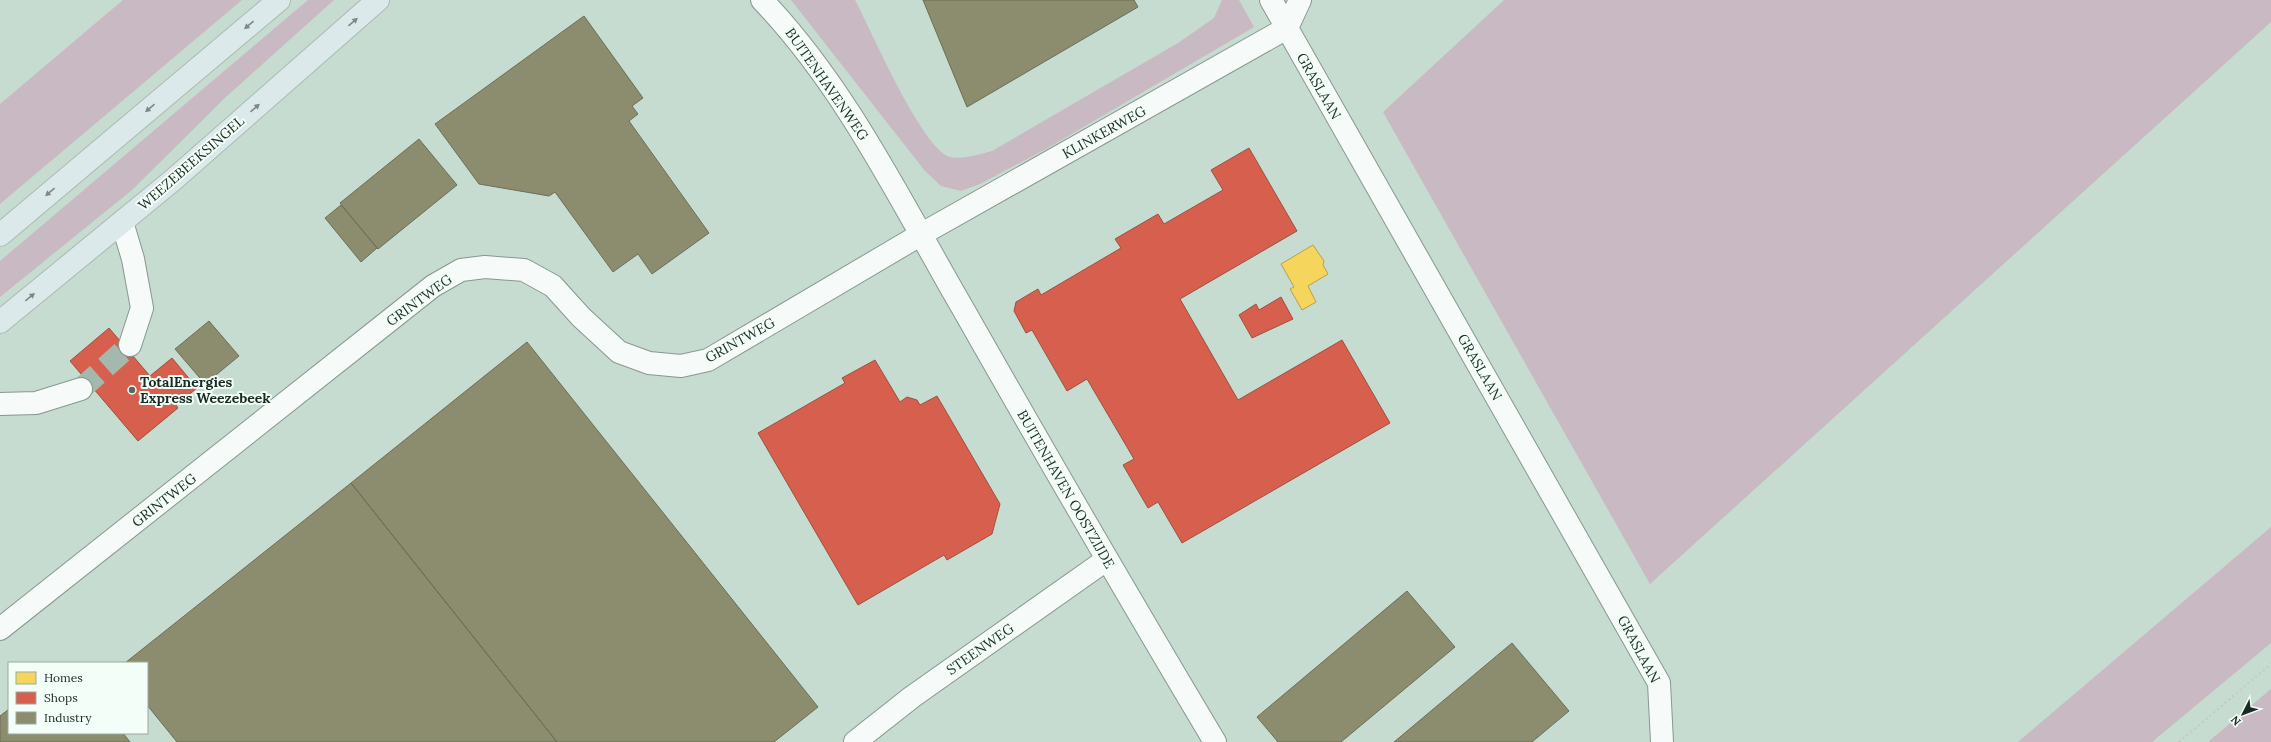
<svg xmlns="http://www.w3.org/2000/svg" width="2271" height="742" viewBox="0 0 2271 742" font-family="Lora,serif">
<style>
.green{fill:#c8b9c3}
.homes{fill:#f6d55c;stroke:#b4a24b}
.shops{fill:#d6604d;stroke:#9e5040}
.industry{fill:#8c8c6e;stroke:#6a6f57}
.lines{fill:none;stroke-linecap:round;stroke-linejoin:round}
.minor-tunnel{stroke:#a4b8ad;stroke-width:22;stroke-dasharray:22 11;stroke-linecap:butt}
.minor-casing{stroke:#87988f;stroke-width:24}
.major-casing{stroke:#acb8b2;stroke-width:24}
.path{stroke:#c5cbc8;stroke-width:2.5;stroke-dasharray:2 3;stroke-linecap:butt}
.minor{stroke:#f6faf8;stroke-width:22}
.major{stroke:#dce9ea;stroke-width:22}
.oneway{fill:#7b8a86}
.poi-dot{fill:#56685f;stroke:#f2fef7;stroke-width:1.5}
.labels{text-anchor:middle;stroke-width:4;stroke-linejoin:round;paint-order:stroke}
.street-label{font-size:14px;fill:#1a2a22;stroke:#f2fef7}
.poi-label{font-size:14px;font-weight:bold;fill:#1a2a22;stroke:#f2fef7;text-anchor:start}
</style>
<rect width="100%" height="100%" fill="#c6dcd0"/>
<path class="green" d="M123 0H242L0 204V104Z
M308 0H334L227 96 132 190 0 297V261Z
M791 0H855C871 30 922 149 950 157 962 160 981 154 992 151L1178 43 1214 18 1222 0H1239L1254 27 1046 149 980 184 961 191 941 186 925 171Z
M1504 0H2271V22L1650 584 1383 112Z
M2271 527V643L2152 742H2018Z
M2271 689V742H2208Z"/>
<path class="homes" d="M1313 245 1324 261 1323 265 1328 274 1308 286 1316 302 1302 310 1290 289 1294 287 1281 264Z"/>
<path class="shops" d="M1249 148 1297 231 1180 299 1238 400 1342 340 1390 423 1182 543 1158 502 1148 508 1123 465 1134 459 1087 379 1067 391 1032 330 1026 333 1014 311 1016 302 1038 289 1041 295 1121 248 1115 239 1158 214 1164 224 1223 190 1211 170Z
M1281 297 1293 319 1252 338 1239 315 1256 304 1259 310Z
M109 328 150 376 172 358 197 388 176 405 178 408 138 441 70 361Z
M875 360 900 402 907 397 917 400 920 405 937 396 1000 504 992 534 947 560 944 555 858 605 758 433 845 383 842 378Z"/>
<path class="industry" d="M923 0H1134L1138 7 967 107Z
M584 16 643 98 632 106 638 114 629 121 709 233 652 274 638 254 613 272 555 192 549 196 479 184 435 124Z
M419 139 457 185 378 249 340 203Z
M341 205 377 248 361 262 325 218Z
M209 321 239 356 205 384 175 349Z
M527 342 818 707 774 742H557L351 483Z
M351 483 557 742H177L147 705V663H125Z
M1407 591 1455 647 1341 742H1278L1257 717Z
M1512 643 1569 711 1532 742H1394Z
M9 709V733H123L130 742H0V716Z"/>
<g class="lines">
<path class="minor-tunnel" d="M81 389 130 345"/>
<g class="minor-casing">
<path id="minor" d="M762 0C847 89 901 202 962 307 1045 453 1129 598 1215 742
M1271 0 1659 683 1662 742
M1287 28 1300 0
M122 222 133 259 142 308 130 345
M0 404 36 403 81 389
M0 629 433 286 461 270 485 267 524 270 553 286 581 317 619 352 649 363 681 366 708 360 920 235 1287 28
M855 742 912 697 1106 560"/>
</g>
<g class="major-casing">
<path id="major" d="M0 235 279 0
M0 322 173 180 378 0"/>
</g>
<path class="path" d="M2179 742 2271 664"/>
<use href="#minor" class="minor"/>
<use href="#major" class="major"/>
</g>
<defs><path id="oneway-solid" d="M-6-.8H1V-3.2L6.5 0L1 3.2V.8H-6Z"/></defs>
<g class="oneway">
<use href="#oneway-solid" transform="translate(353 22) rotate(-41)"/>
<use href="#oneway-solid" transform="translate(249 25) rotate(140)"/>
<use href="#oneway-solid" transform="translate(150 108) rotate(140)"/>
<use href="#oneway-solid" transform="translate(255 108) rotate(-41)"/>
<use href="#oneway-solid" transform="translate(50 192) rotate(140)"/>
<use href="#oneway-solid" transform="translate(30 297) rotate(-39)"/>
</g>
<circle class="poi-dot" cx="132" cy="390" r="4"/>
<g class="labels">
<g class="street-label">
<text transform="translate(827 84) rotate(55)" y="5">BUITENHAVENWEG</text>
<text transform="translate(1319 86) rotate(60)" y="5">GRASLAAN</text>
<text transform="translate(1104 132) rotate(-29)" y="5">KLINKERWEG</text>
<text transform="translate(191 163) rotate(-41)" y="5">WEEZEBEEKSINGEL</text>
<text transform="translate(419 300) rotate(-36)" y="5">GRINTWEG</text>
<text transform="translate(740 340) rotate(-29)" y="5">GRINTWEG</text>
<text transform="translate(1480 367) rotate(60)" y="5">GRASLAAN</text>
<text transform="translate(1066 489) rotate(60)" y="5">BUITENHAVEN OOSTZIJDE</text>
<text transform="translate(164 500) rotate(-38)" y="5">GRINTWEG</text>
<text transform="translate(980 649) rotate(-35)" y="5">STEENWEG</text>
<text transform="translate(1639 649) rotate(62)" y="5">GRASLAAN</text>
</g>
<g class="poi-label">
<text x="140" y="387">TotalEnergies<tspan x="140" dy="16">Express Weezebeek</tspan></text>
</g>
</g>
<rect x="8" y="662" width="140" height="72" fill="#f2fef7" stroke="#9ca9a2"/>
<rect x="16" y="672" width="20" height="12" fill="#f6d55c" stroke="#9ca9a2"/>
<text x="44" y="682" font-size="12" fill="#1a2a22">Homes</text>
<rect x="16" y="692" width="20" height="12" fill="#d6604d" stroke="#9ca9a2"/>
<text x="44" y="702" font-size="12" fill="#1a2a22">Shops</text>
<rect x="16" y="712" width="20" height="12" fill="#8c8c6e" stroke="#9ca9a2"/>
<text x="44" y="722" font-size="12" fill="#1a2a22">Industry</text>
<g transform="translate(2243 714) rotate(228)" stroke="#f2fef7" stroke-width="3" paint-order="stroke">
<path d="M0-3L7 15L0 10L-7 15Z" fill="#1a2a22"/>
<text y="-6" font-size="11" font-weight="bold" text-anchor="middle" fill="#1a2a22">N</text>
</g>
</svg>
